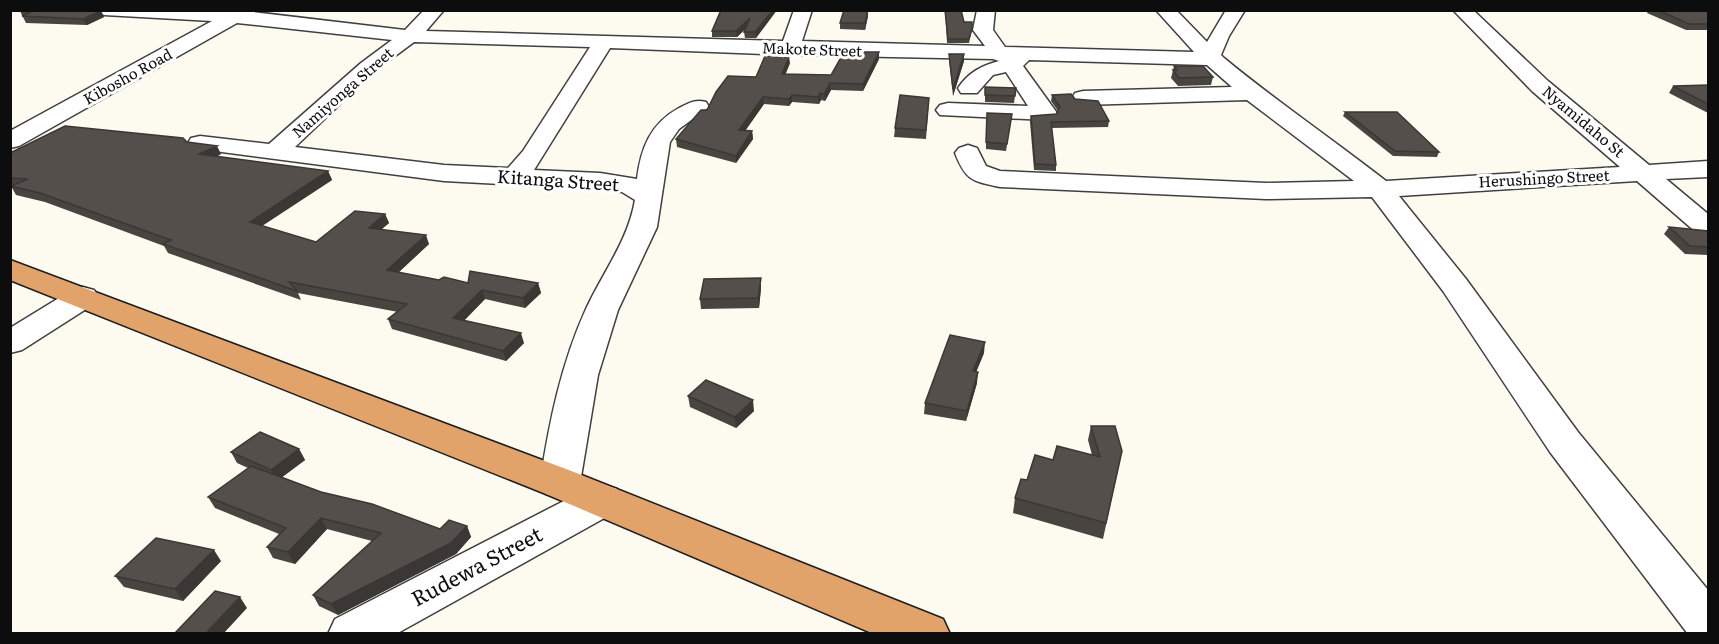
<svg xmlns="http://www.w3.org/2000/svg" width="1719" height="644" viewBox="0 0 1719 644" font-family="Literata,serif">
<style>
.lines{fill:none;stroke-linecap:round;stroke-linejoin:round}
.minor-casing{stroke:#404040;stroke-width:3}
.highway-casing{stroke:#1e1e1e;stroke-width:3}
.minor{fill:#fff;fill-rule:evenodd}
.highway{fill:#e1a36a;fill-rule:evenodd}
.wall{fill:#484440}
.shaded-wall{fill:#3b3734}
.building{fill:#544f4b;stroke:#3b3734;stroke-width:1.5}
.labels{text-anchor:middle;stroke-width:6;stroke-linejoin:round;paint-order:stroke}
.far-street-label{font-size:15px;fill:#0d0d0d;stroke:#fff}
.street-label{font-size:18px;fill:#0d0d0d;stroke:#fff}
.near-street-label{font-size:21px;fill:#0d0d0d;stroke:#fff}
</style>
<rect width="100%" height="100%" fill="#fdfbf0"/>
<g class="lines">
<g class="minor-casing">
<path id="minor" d="M95 10H236L405 30 424 10H444L426 31 783 41 794 10H812L802 41 985 46 973 30 977 10H995L993 30 1005 47 1194 52 1156 10H1176L1207 42 1226 10H1245L1229 36 1221 55 1224 58C1276 101 1332 139 1386 181L1620 167 1532 91 1453 10H1473L1548 81 1649 165 1708 161V177L1666 179 1708 214V237L1698 234 1637 181 1399 196 1466 279 1578 432 1708 590V634H1688L1550 452 1443 291 1372 197 1266 199 1000 187C972 181 966 181 955 153L959 148 968 145 977 148 986 166 1000 171 1266 183 1354 181 1247 100 1083 105 1075 103 1072 98 1075 93 1083 91 1232 87 1207 65 1029 60 1023 66 1057 113 1053 118 1045 120 940 115 936 110 940 105 948 103 1028 106 1006 72 993 75 977 93H961L958 88C969 72 981 66 999 61L993 59 790 55 610 48 534 170 600 173 637 179C641 148 650 124 679 108 689 103 695 99 706 102L709 107 679 129 670 142 657 227 618 310 598 375 580 483 574 494 560 498 546 494 540 483C549 423 561 364 586 309 603 272 628 241 635 200L622 192 600 189 444 181 191 148 188 143 191 138 200 136 269 144 361 63 392 40 237 23 19 146 10 148V131L212 21 104 15ZM414 42 590 47 523 151 508 168 444 165 295 147 375 71Z
M83 287 94 290 99 297 94 304 22 350 10 353V328L72 290Z
M602 484 617 489 623 500 617 511 396 634H328L335 619 587 489Z"/>
</g>
<g class="highway-casing">
<path id="highway" d="M10 260 574 472 943 619 950 634H874L546 494 10 280Z"/>
</g>
<use href="#minor" class="minor"/>
<use href="#highway" class="highway"/>
</g>
<path class="wall" d="M721 10H777L756 38H745L744 32 745 29 737 37H712V31Z
M868 10V16L865 30 840 29V23Z
M945 10H961L964 22 972 29 969 43H947Z
M1648 10H1708V30H1686L1647 13Z
M20 11H101L104 17 87 25 26 23Z
M879 52V59L863 91 831 90 825 101 821 100 819 104 792 102 789 106 764 104 745 131H752L753 139 736 163 677 147 676 139 707 110 756 77 790 63 785 74 831 75Z
M949 54H964V61L953 96 949 60Z
M1174 66 1213 77 1211 85 1178 86 1171 78Z
M1708 85V113L1669 93 1673 86Z
M985 87 1016 88 1014 103 985 102Z
M1052 95 1075 99 1109 121 1108 127 1052 128 1056 165V171L1034 170 1030 122 1031 116 1056 114 1058 111 1051 101Z
M929 98 926 139 894 137 895 128Z
M1345 112 1439 152 1437 157 1393 156 1343 116Z
M1012 114 1006 151 986 149V119Z
M187 142 221 154 216 157 328 171 332 180 262 226 316 242 385 214 389 223 382 229 429 244 398 273 439 280 468 283H538L541 293 525 308 485 299 464 321 524 343 506 361 392 329 388 319 398 312 298 293 301 300 168 253 164 246 45 202 16 195 11 186H12H10V153Z
M1669 227 1708 231V255L1685 254 1664 234Z
M761 288 759 308 701 309 700 299Z
M984 353 976 372 977 383 966 421 924 414 925 403Z
M688 396 754 411 736 428 690 407Z
M1091 426 1122 451 1103 539 1013 513 1015 498 1027 480 1053 460 1092 455 1088 440Z
M299 449 305 460 282 477 321 492 440 529 467 526 471 537 456 554 338 615 319 606 313 595 372 541 327 529 295 564 273 558 267 547 279 534 215 508 208 497 248 468 237 463 231 452Z
M221 561 183 601 124 587 115 576Z"/>
<path class="shaded-wall" d="M773 10H777L756 38 755 32Z
M868 10V16L865 30V23Z
M101 11 104 17 87 25 83 19Z
M750 18 751 24 737 37 736 31Z
M879 52V59L863 91V84Z
M964 54V61L953 96V89Z
M789 57 790 63 783 81 782 74Z
M830 83 831 90 825 101 824 94Z
M820 93 821 100 819 104 818 97Z
M792 95V102L789 106V99Z
M763 97 764 104 740 138 739 130Z
M752 131 753 139 736 163V156Z
M217 146 221 154 203 163 199 154Z
M328 171 332 180 254 231 250 222Z
M385 214 389 223 372 237 369 228Z
M426 235 429 244 390 280 387 270Z
M761 278V288L759 308 758 298Z
M538 283 541 293 525 308 523 298Z
M482 290 485 299 456 328 453 318Z
M521 333 524 343 506 361 503 351Z
M985 342 984 353 972 382 973 371Z
M978 372 977 383 966 421 967 411Z
M753 400 754 411 736 428 735 417Z
M299 449 305 460 277 481 271 470Z
M321 518 327 529 295 564 288 552Z
M467 526 471 537 456 554 338 615 331 604Z
M214 550 221 561 183 601 175 589Z
M240 597 247 608 224 633H209L208 631Z"/>
<path class="building" d="M721 10H773L755 32H744L750 18 736 31H712Z
M844 10H868L865 23H840Z
M945 10H961L964 22H972V29L969 39H948Z
M1658 10H1708V24H1689Z
M20 11 21 10 101 11 83 19 22 16 33 11Z
M844 52H879L863 84 830 83 824 94 820 93 818 97 792 95 789 99 763 97 739 130 752 131 736 156 676 139 701 110H707L716 92 728 76 756 77 765 56 789 57 782 74 831 75Z
M949 54H964L953 89Z
M1174 66H1203L1213 77 1179 78 1173 70H1177Z
M1708 85V104L1673 86Z
M985 87 1016 88 1015 96 985 95Z
M1071 94 1075 99 1098 101 1109 121 1051 122 1056 165 1035 164 1031 116 1056 114 1060 107 1052 95Z
M900 95 929 98 926 130 895 128Z
M1345 112H1397L1439 152 1395 151Z
M987 113 1012 114 1007 144 986 142Z
M65 126 183 138 187 142 217 146 199 154 328 171 250 222 316 242 355 211 385 214 369 228 426 235 387 270 439 280 444 277 468 283 470 271 538 283 523 298 482 290 453 318 521 333 503 351 388 319 407 304 289 282 297 291 163 244 171 240 40 193 11 186 28 179 10 178V153Z
M1669 227 1708 231V247L1690 246Z
M761 278 758 298 700 299 704 279Z
M950 335 985 342 973 371 978 372 967 411 925 403Z
M706 380 753 400 735 417 688 396Z
M1091 426H1115L1122 451 1106 523 1015 498 1021 479 1027 480 1035 455 1053 460 1057 446 1100 457Z
M260 432 299 449 271 470 231 452Z
M251 466 321 492 372 504 440 529 449 520 467 526 451 543 331 604 313 595 381 533 321 518 288 552 267 547 286 528 208 497Z
M156 538 214 550 175 589 115 576Z
M215 591 240 597 208 631 217 633H175Z"/>
<g class="labels">
<g class="far-street-label">
<text transform="translate(812 50) rotate(2)" y="5">Makote Street</text>
<text transform="translate(128 77) rotate(-29)" y="5">Kibosho Road</text>
<text transform="translate(343 93) rotate(-41)" y="5">Namiyonga Street</text>
<text transform="translate(1583 122) rotate(40)" y="5">Nyamidaho St</text>
<text transform="translate(1544 179) rotate(-3)" y="5">Herushingo Street</text>
</g>
<g class="street-label">
<text transform="translate(558 181) rotate(4)" y="6">Kitanga Street</text>
</g>
<g class="near-street-label">
<text transform="translate(477 567) rotate(-28)" y="7">Rudewa Street</text>
</g>
</g>
<rect width="1719" height="644" fill="none" stroke="#0d0d0d" stroke-width="24"/>
</svg>
